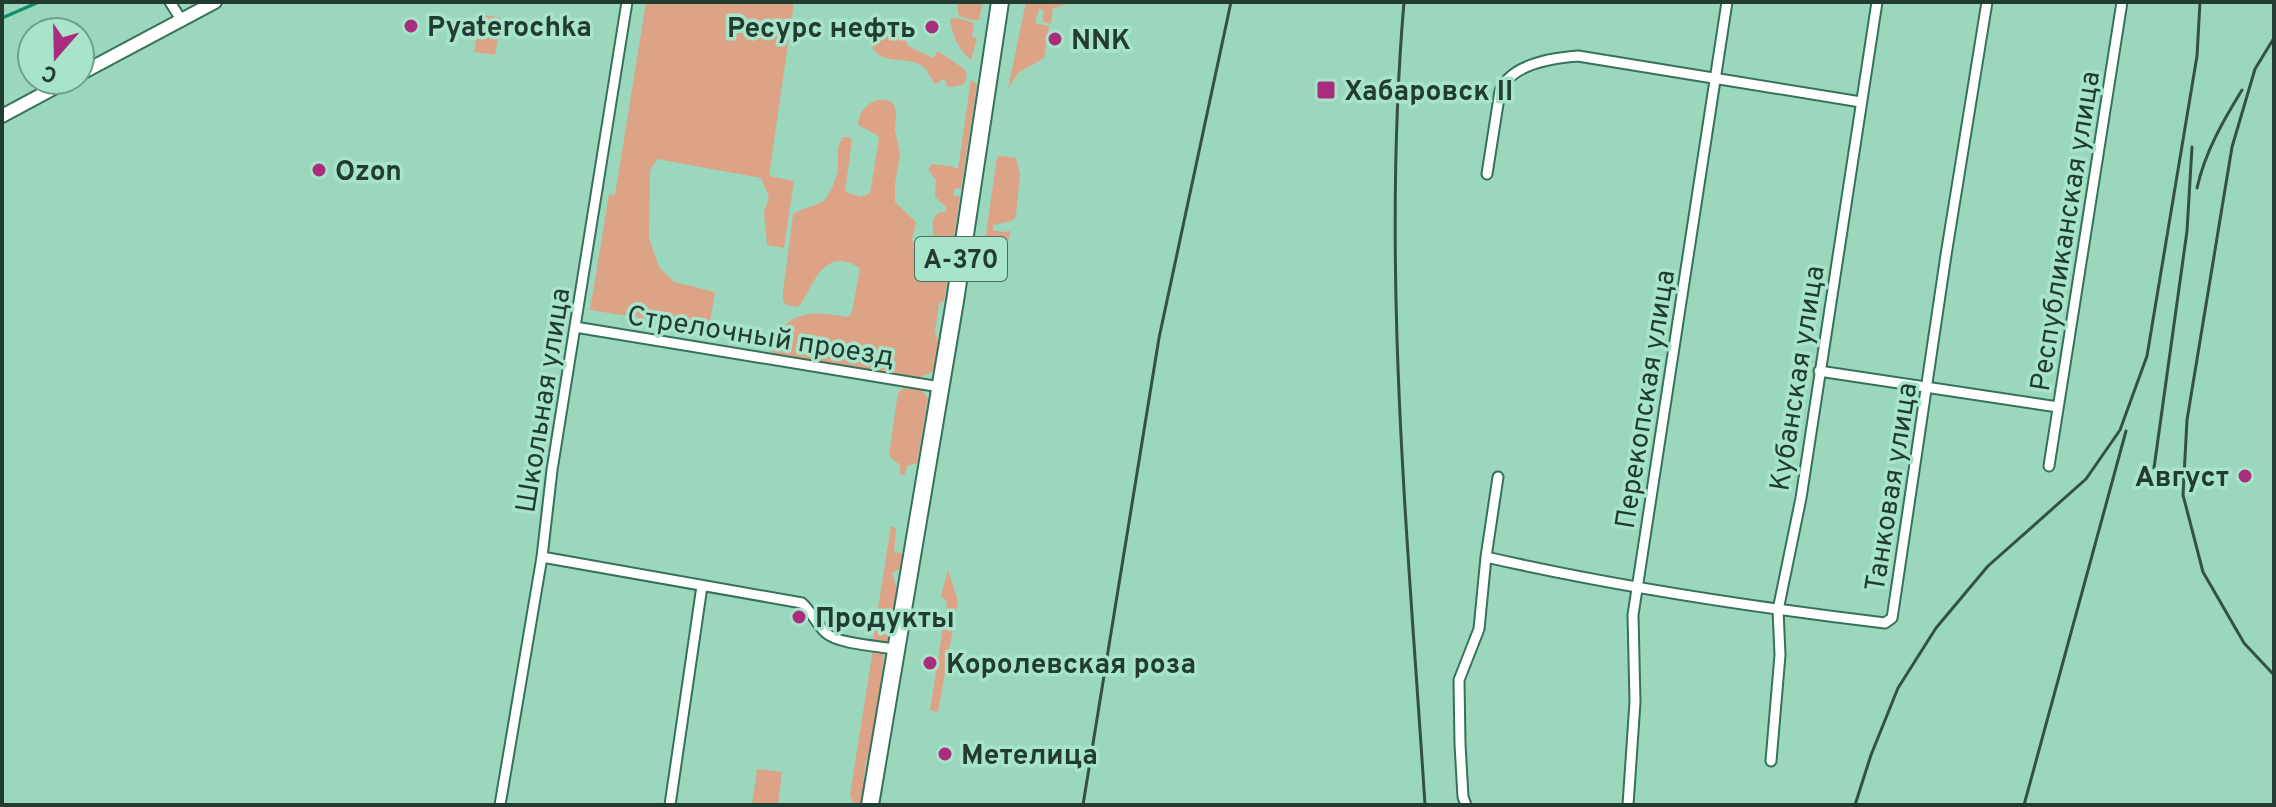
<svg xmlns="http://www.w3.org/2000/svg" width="2276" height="807" viewBox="0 0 2276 807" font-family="Overpass,sans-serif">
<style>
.green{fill:#dda387}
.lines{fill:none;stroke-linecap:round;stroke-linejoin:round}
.stream{stroke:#0e8f6a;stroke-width:3}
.street-casing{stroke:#36715a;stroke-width:13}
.secondary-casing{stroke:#36715a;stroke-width:16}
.highway-casing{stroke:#36715a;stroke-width:20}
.street{stroke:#fff;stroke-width:9}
.secondary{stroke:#fff;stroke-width:12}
.highway{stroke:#fff;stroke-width:16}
.rail{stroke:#335145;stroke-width:3}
.poi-dot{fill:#aa2c7c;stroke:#a7e4ca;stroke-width:3}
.labels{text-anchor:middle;stroke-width:7;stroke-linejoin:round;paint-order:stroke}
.shield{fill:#a7e4ca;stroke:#4b6e60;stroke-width:2}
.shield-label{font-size:26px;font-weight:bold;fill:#233c32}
.poi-label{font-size:28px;font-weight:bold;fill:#233c32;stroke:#a7e4ca;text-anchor:start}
.street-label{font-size:28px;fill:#233c32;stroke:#a7e4ca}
</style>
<rect width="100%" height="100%" fill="#9bd7bd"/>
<path class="green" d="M646 2H794L769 176 794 181 784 248 767 245 764 212 769 197 761 178 657 159 650 171 649 238 659 267 674 282 715 292 709 329 590 310 609 194 615 195Z
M948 2H983L979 20H972L959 16 957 4Z
M1026 2H1063V6L1053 8 1051 24 1042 21 1044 11 1039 9 1035 23 1049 26 1044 58 1018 73 1008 89Z
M480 14 501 18 495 55 474 52Z
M958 18 974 23 972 37 977 38 971 60C957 47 953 37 950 19Z
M888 27C899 32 905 34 908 46L933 58 938 51 963 68 967 74 964 84 953 87 947 86 945 79 935 84C929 77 927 67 919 64 900 56 878 66 870 42Z
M971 79 977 85 961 189 955 188 953 195 960 197 944 301 939 304 935 331 938 342 934 371 916 379 772 354 771 350C779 343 779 335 784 327 799 308 828 314 848 317L852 312 860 268C826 246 815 280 801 304L797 307 786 305 783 301V292L793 215C802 206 819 208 826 198 832 190 837 177 838 168 838 156 836 147 843 137H849L852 140 845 192 861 197 870 193 879 139 877 135 858 125C858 108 877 93 893 103L896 112 895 130 900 154 895 184V202L916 222 912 240 925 263C927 256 932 250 933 244 936 230 927 222 939 212H946V207L935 197 936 180 928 170 932 164 950 166 958 169Z
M1002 156 1016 158 1020 175 1016 216 1012 221 993 225V230L1002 232 1011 231 1000 267 992 278 983 281 980 276 997 157Z
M904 388 921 390 928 398 917 463 907 466 905 475 900 474V465L893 460 889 454 898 393Z
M891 526 896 528 894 553 900 552 904 559 899 569 892 573 900 598 896 602 889 640 886 642 873 640Z
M948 570 958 601 938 712 930 710 947 602 941 596Z
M873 649 881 650 884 654 873 749C860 765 866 787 863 805H854L850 795Z
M757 769 782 772 778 805H752Z"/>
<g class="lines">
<path class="stream" d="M2 18 39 2"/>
<g class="street-casing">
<path id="street" d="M170 2 182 21
M1487 174 1500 91C1511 64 1551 58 1578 56L1861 102
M575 327 940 387
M1819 371 2058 407
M2049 466 2122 2
M542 557 802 603C812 612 817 625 826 633 838 644 878 646 895 649
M1486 557C1618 587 1751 607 1885 623L1892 618 1893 612 1946 255 1987 2
M1771 761 1780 655 1778 610 1801 498 1877 2
M500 805 542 557 552 470 627 2
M670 805 702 586
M1466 805 1463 797 1460 744 1459 680 1479 629 1486 557 1498 477
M1628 805 1635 702 1633 615 1727 2"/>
</g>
<g class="secondary-casing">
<path id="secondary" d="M80 74 215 2
M2 116 69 80"/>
</g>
<g class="highway-casing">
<path id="highway" d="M870 805 955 301 1000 2"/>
</g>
<use href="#street" class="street"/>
<use href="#secondary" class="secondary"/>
<use href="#highway" class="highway"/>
<path class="rail" d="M1404 2C1381 270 1408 538 1425 805
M2274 38 2255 69 2232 147 2187 420 2183 495 2203 572 2244 643 2274 675
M2197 188C2205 152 2223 121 2242 90
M2154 468 2187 231 2192 147
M1083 805 1159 338 1231 2
M1855 805 1871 755 1898 688 1936 628 1988 566 2086 479 2120 430 2147 356 2197 56 2200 2
M2024 805 2126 431"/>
</g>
<g class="poi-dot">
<circle cx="411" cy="26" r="8"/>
<circle cx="932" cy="27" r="8"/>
<circle cx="1055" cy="39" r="8"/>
<rect x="1316" y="80" width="20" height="20" rx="4"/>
<circle cx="319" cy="170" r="8"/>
<circle cx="2245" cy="476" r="8"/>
<circle cx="799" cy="617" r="8"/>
<circle cx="930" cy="663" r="8"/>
<circle cx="945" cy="754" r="8"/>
</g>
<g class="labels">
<rect class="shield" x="915" y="237" width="92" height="44" rx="6"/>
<g class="shield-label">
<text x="961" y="268">А-370</text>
</g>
<g class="poi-label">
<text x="427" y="36">Pyaterochka</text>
<text x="916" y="37" text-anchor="end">Ресурс нефть</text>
<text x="1071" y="49">NNK</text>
<text x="1344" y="100">Хабаровск II</text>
<text x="335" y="180">Ozon</text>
<text x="2229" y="486" text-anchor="end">Август</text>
<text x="815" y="627">Продукты</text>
<text x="946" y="673">Королевская роза</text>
<text x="961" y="764">Метелица</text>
</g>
<g class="street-label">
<text transform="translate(2064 231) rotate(-81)" y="10">Республиканская улица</text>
<text transform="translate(761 335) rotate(9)" y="10">Стрелочный проезд</text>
<text transform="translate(1796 378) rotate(-81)" y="10">Кубанская улица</text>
<text transform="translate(1644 399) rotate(-81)" y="10">Перекопская улица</text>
<text transform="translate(542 400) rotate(-81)" y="10">Школьная улица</text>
<text transform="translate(1890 487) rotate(-81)" y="10">Танковая улица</text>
</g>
</g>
<rect width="2276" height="807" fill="none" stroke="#233c32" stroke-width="8"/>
<g transform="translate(56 56) rotate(200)"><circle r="38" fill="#a7e4ca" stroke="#72a18d" stroke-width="2"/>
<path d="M0-6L14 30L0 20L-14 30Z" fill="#aa2c7c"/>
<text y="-12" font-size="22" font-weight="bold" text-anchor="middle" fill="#233c32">С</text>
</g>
</svg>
